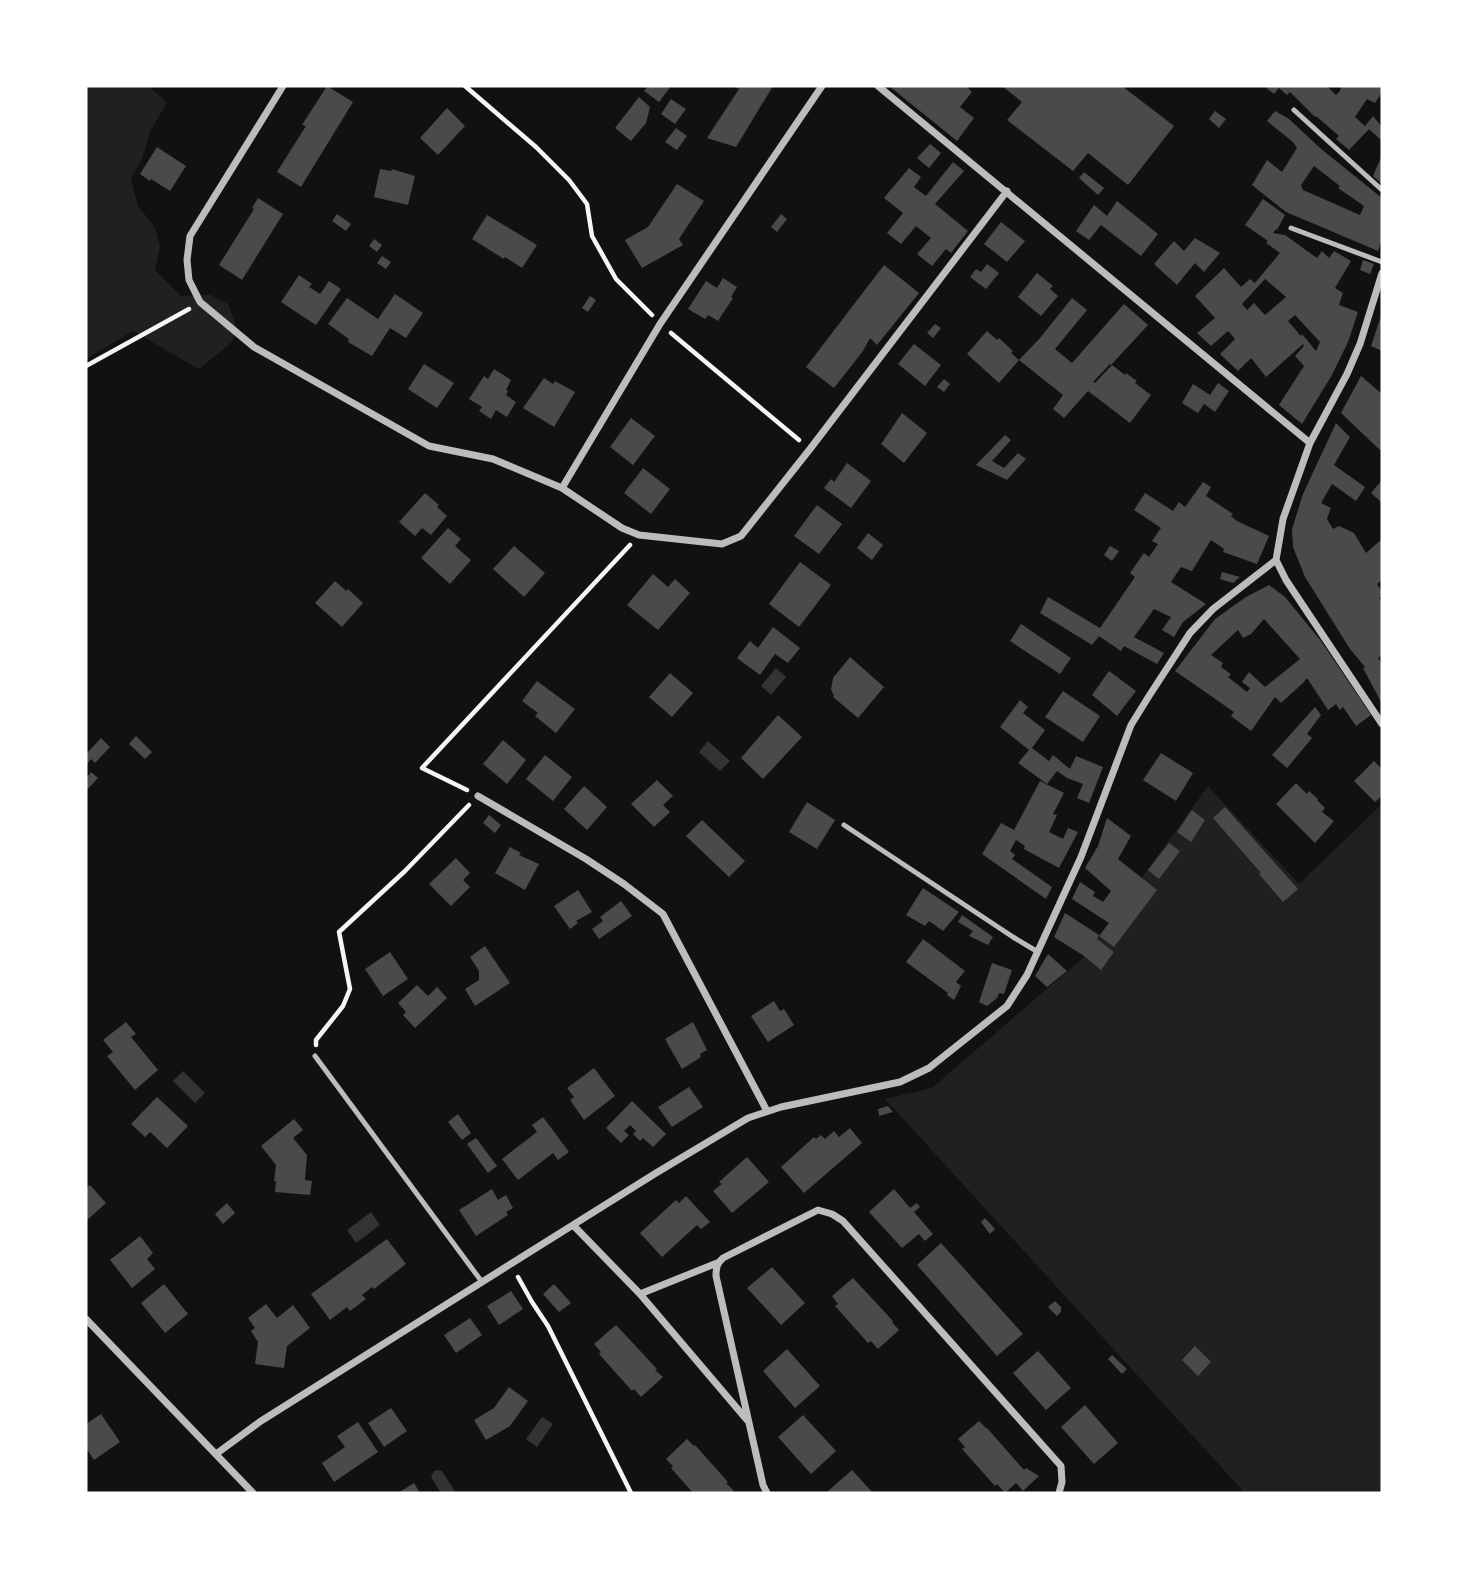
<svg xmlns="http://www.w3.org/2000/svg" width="1468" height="1579" viewBox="0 0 1468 1579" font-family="Rubik,sans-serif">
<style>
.green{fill:#202020}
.water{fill:#333}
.building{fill:#4a4a4a;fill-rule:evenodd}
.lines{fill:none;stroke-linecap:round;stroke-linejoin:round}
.path{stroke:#f5f5f5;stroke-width:4.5}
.service{stroke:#bcbcbc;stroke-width:5}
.minor{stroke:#bcbcbc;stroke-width:7}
</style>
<rect width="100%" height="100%" fill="#111"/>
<path class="green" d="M86 86H148L167 102 150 132 142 159 131 179 138 206 155 227 160 247 155 270 181 296 211 295 228 304 236 326 233 341 199 369 133 331 86 359Z
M1208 786 1299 884 1382 804V1493H1245L885 1099 932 1088 1084 957Z"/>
<path class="water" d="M776 668 786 677 771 695 761 686Z
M708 741 730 761 720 771 699 752Z
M183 1071 205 1093 195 1103 173 1081Z
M371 1212 380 1225 356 1243 347 1230Z
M542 1417 553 1424 537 1447 526 1439Z
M438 1470 442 1471 456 1493H441L431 1477 434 1471Z"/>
<path class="building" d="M327 86 353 102 301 187 277 172 306 126 302 125Z
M648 86H671L659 102 644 91Z
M735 86H773L736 147 707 138 739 89Z
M889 86H968L967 87 972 92 960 107 974 118 957 141Z
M1002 86H1122L1174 126 1128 185 1088 153 1073 171 1007 120 1022 102Z
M1264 86H1327L1336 95 1339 92 1342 86H1382V92L1375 103 1367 99 1355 117 1365 126 1373 116 1382 127V141L1369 129 1349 150 1336 139 1339 136 1316 116 1315 117 1290 92 1287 95 1279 88 1274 94Z
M639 97 650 107 646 123 631 141 615 128Z
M671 99 686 109 675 124 661 114Z
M447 108 465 126 438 155 420 138Z
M1215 111 1226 119 1219 128 1209 119Z
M1275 111 1289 119 1320 148 1382 198V239L1378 251 1286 212 1252 185 1267 160 1282 172 1297 148 1293 142 1267 121ZM1314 166 1340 186 1338 188 1364 206 1360 215 1303 190 1301 185Z
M676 128 687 136 677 150 665 142Z
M930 144 941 153 929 168 917 158Z
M157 147 186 166 170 191 151 179 150 181 140 174Z
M1382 155V184L1373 176Z
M953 162 964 171 935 204 968 231 951 253 946 249 932 266 917 254 931 238 916 226 901 244 887 233 903 213 884 198 909 168 921 177 914 187 926 196Z
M380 169 391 171 392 169 415 176 408 205 374 197Z
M1084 172 1104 188 1098 195 1079 178Z
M677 184 704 201 679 239 683 245 642 268 625 240 648 227Z
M258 198 283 214 242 280 219 265 254 209 252 208Z
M1263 199 1285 215 1277 230 1276 229 1273 233 1285 235 1317 258 1322 251 1329 258 1334 251 1351 261 1335 288 1343 293 1339 305 1358 312 1348 342 1332 375 1302 424 1279 405 1304 366 1295 356 1304 346 1303 344 1266 377 1251 358 1238 371 1220 354 1235 339 1228 331 1211 346 1197 333 1215 318 1195 296 1224 268 1241 287 1250 279 1255 283 1280 253 1266 243 1268 241 1245 225ZM1265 279 1286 297 1265 315 1254 303 1247 310 1242 304ZM1295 315 1320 342 1316 351 1302 334 1301 336 1288 321Z
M1117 201 1158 234 1141 256 1101 225 1089 240 1076 231 1094 205 1107 216Z
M337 214 351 224 346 231 332 221Z
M781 214 787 219 777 232 771 227Z
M487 215 537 245 522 268 505 257 504 259 472 239Z
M1001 222 1025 241 1007 262 984 244Z
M1195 238 1220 253 1204 272 1195 263 1177 285 1154 264 1174 241 1184 251Z
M374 239 382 245 377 252 369 246Z
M382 256 391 262 386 269 377 263Z
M1363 260 1374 264 1370 274 1360 270Z
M987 264 999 273 986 289 970 277 976 269 981 272Z
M884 265 919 293 877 345 870 338 863 351 834 388 806 367Z
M1037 273 1053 286 1050 289 1058 296 1041 316 1018 297Z
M299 275 312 284 309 287 320 294 329 281 341 289 316 325 281 302Z
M723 278 737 287 731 297 733 298 718 321 708 315 705 319 688 309 706 281 717 288Z
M395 294 423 313 406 338 390 328 372 356 348 342 349 339 328 324 347 298 378 319Z
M590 296 596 300 588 312 582 308Z
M1072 298 1087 310 1055 349 1072 363 1124 304 1148 325 1111 365 1110 364 1093 382 1095 383 1112 365 1125 375 1126 373 1137 381 1135 383 1151 395 1130 423 1088 391 1064 418 1053 409 1063 395 1019 360 1040 338Z
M1382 313V351L1371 346Z
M935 324 941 328 933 338 927 333Z
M987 331 997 340 999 338 1013 351 1011 353 1019 360 999 383 967 354Z
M914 344 941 365 925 386 898 364Z
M424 364 454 383 437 408 408 389Z
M494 369 511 380 506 390 508 391 506 395 516 402 507 417 496 410 491 419 479 411 482 407 469 399 484 376 488 379Z
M1361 376 1382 394V452L1341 413Z
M544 378 553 384 555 381 575 392 554 427 523 408Z
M944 379 950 384 944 392 937 387Z
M1218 383 1229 391 1215 412 1204 404 1198 413 1182 403 1193 384 1210 395Z
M902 413 927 433 904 463 881 444Z
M631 418 655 436 633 465 610 447Z
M1336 423 1350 437 1334 465 1365 487 1356 501 1332 484 1321 503 1331 508 1327 519 1333 529 1339 526 1354 533 1366 553 1382 539V580L1377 584 1382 592V596L1379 598 1382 601V655L1378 658 1382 664V704L1363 668 1365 667 1350 649 1305 577 1293 547 1292 529 1303 494Z
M1005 435 1011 440 992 461 1004 468 1018 453 1026 459 1007 480 976 465Z
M847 463 871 481 851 508 824 488 831 479 834 482Z
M643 468 670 489 651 514 624 493Z
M1382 480V503L1371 493Z
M1203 482 1211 487 1206 496 1233 514 1231 516 1237 521 1269 536 1257 564 1223 552 1224 549 1211 540 1192 571 1181 567 1171 582 1206 604 1183 622 1174 637 1162 630 1171 617 1154 609 1134 637 1164 653 1157 664 1124 646 1121 651 1099 636 1092 645 1040 613 1048 597 1100 628 1135 577 1130 573 1144 553 1149 557 1158 544 1152 541 1161 528 1134 510 1145 493 1173 511 1179 502 1185 507Z
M425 493 439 505 437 507 447 516 431 535 422 528 415 536 399 522Z
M817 505 842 524 819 554 794 536Z
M448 528 461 539 455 546 471 560 450 584 421 558Z
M868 533 883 545 872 560 857 548Z
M514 546 545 573 524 597 493 569Z
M1110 546 1119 551 1112 561 1104 555Z
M800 562 831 585 799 627 769 604Z
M1222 572 1240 577 1233 583 1220 579Z
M653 574 668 587 675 579 690 593 658 630 627 605Z
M335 581 346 591 348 589 363 603 342 627 315 603Z
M1269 585 1285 597 1321 641 1371 715 1356 726 1343 707 1340 710 1336 704 1328 710 1307 678 1303 683 1281 703 1275 697 1251 731 1231 716 1234 712 1175 671 1215 619 1246 597ZM1264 619 1300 659 1265 687 1249 672 1242 682 1250 688 1247 692 1228 677 1231 674 1221 667 1223 663 1211 655 1238 630 1243 638 1251 634Z
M1021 624 1071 658 1060 674 1010 641Z
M773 627 800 648 788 663 775 654 760 675 737 658 750 641 758 648Z
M850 657 884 687 858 718 833 697 834 696 831 689 833 678Z
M1109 671 1136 691 1117 716 1092 695Z
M670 673 693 693 672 717 649 697Z
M537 681 575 709 556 733 535 716 538 713 522 701Z
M1063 691 1100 716 1083 742 1045 717Z
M1020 700 1028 707 1023 713 1045 730 1032 748 1049 761 1053 755 1070 769 1076 756 1103 767 1089 803 1077 798 1083 784 1067 778 1057 771 1047 784 1018 763 1029 750 1000 727Z
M1315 707 1321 715 1307 734 1312 738 1287 768 1272 755Z
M778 715 802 737 763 779 741 758Z
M136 736 152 752 145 759 129 744Z
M101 738 110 747 95 763 91 759 86 765V754Z
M503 740 526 760 507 784 483 764Z
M1161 753 1193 773 1176 801 1143 780Z
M545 755 572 777 553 801 526 779Z
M1374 761 1382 769V796L1375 802 1354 781Z
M91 772 98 778 86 791V779Z
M657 780 673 796 663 805 670 812 654 827 631 804Z
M1040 781 1064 793 1053 814 1057 815 1049 832 1063 839 1068 828 1078 832 1059 868 1024 849 1025 846 1016 840 1010 851 1015 855 1012 859 1052 887 1046 899 982 854 1001 823 1014 830Z
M1296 783 1307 794 1309 791 1318 799 1317 800 1325 808 1322 812 1334 821 1315 843 1276 804Z
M584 786 607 807 587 830 564 809Z
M807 802 835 820 817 849 789 832Z
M1225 807 1298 889 1283 902 1259 874 1261 873 1213 818Z
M1192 810 1205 820 1191 842 1177 832Z
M489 815 501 825 495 833 483 823Z
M1107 818 1131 836 1118 859 1157 890 1114 947 1099 936 1109 923 1072 899 1080 882 1095 892 1093 896 1103 902 1111 891 1085 868 1098 846Z
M702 820 745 861 729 877 686 836Z
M1169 843 1180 851 1159 879 1148 870Z
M510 847 521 853 519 855 539 864 525 890 495 873Z
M456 858 470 873 463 880 470 887 451 906 429 884Z
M923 888 959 912 943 931 929 921 925 926 906 915Z
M578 890 592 912 576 921 578 923 570 929 554 906Z
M621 901 632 916 599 939 592 929 603 921 600 917Z
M1065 913 1099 935 1097 939 1114 952 1101 970 1084 956 1054 937Z
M962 915 993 937 988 945 969 936 973 931 958 922Z
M923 939 965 971 956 982 961 986 954 1000 947 995 948 993 906 962Z
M485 946 510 983 475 1006 465 989 479 980V971L470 957Z
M390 952 408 979 383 996 365 969Z
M1048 954 1067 971 1047 987 1035 976Z
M992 963 1012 970 1004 994 999 993 997 998 987 1006 979 1002Z
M417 985 428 996 437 987 447 998 415 1028 403 1015 406 1012 398 1003Z
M774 1001 780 1011 784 1009 794 1025 768 1042 751 1016Z
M126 1022 136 1034 131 1037 158 1070 135 1090 107 1056 113 1052 103 1040Z
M693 1022 707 1050 700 1054 701 1057 682 1069 665 1039Z
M594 1068 615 1096 584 1120 570 1100 574 1097 567 1088Z
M689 1087 703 1107 672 1127 658 1107Z
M157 1097 188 1126 167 1148 150 1132 145 1137 131 1124Z
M632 1101 666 1134 653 1147 643 1138 640 1141 633 1134 636 1131 630 1125 624 1131 629 1135 621 1143 606 1128Z
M888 1106 893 1112 879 1116 878 1109Z
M458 1114 471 1133 462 1140 448 1122Z
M543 1117 569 1152 558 1160 553 1153 518 1180 502 1159 537 1132 532 1125Z
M294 1119 303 1130 293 1138 307 1155 305 1180 312 1181 310 1195 275 1192 276 1181H274L276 1165 261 1146Z
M850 1128 862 1143 804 1193 781 1167 814 1137 816 1139 821 1135 825 1139 834 1131 839 1137Z
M476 1138 497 1166 488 1173 467 1144Z
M747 1157 769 1182 732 1213 713 1191 722 1184 719 1182Z
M90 1185 106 1203 86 1221V1188Z
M492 1189 498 1200 506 1195 513 1208 506 1212 508 1215 476 1236 459 1210Z
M894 1189 910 1208 917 1203 920 1207 914 1212 933 1234 925 1241 919 1234 902 1248 869 1212Z
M686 1196 710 1222 701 1229 697 1225 662 1257 640 1233 676 1200 679 1203Z
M227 1203 235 1213 223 1224 215 1214Z
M985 1218 995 1229 990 1234 981 1222Z
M140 1236 153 1253 147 1259 155 1269 132 1288 110 1260Z
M387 1239 406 1264 374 1289 372 1287 362 1295 366 1299 350 1311 347 1307 330 1320 311 1294Z
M941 1243 1023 1334 997 1356 917 1265Z
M772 1267 805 1303 781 1325 747 1288Z
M853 1278 893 1321 892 1322 899 1330 878 1349 871 1341 868 1343 835 1306 838 1304 832 1296Z
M164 1284 188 1314 165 1333 141 1303Z
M554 1284 571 1303 559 1312 543 1294Z
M511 1291 523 1309 499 1325 487 1306Z
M1055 1301 1061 1307V1312L1057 1316 1048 1307Z
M266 1304 277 1318 293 1305 310 1328 287 1346 284 1368 255 1364 258 1342 251 1331 255 1328 248 1318Z
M470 1318 482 1335 456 1353 444 1335Z
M616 1325 657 1369 655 1370 663 1377 641 1397 634 1389 632 1391 599 1354 601 1352 594 1344Z
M1195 1346 1211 1362 1198 1376 1182 1360Z
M787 1349 820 1386 795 1408 763 1371Z
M1038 1351 1071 1388 1046 1410 1013 1373Z
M1112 1355 1127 1369 1122 1374 1108 1359Z
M509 1387 528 1401 510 1426 486 1440 474 1420 494 1408Z
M1085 1405 1118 1443 1094 1464 1061 1427Z
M391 1408 407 1431 384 1447 368 1423Z
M101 1414 120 1442 94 1460 86 1448V1424Z
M803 1415 836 1451 811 1474 778 1437Z
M979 1421 986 1428H987L1024 1470 1026 1468 1039 1476 1023 1491 1016 1483 1005 1493 997 1484 995 1486 962 1449 965 1447 958 1439Z
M358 1422 378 1452 334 1482 322 1463 345 1447 337 1436Z
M687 1439 694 1446 695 1445 728 1482 726 1483 734 1491 731 1493H693L671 1468 673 1466 666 1459Z
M852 1470 873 1493H828L827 1492Z
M414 1483 420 1493H398Z"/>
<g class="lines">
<path class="path" d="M465 86 536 147 569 180 587 204 592 236 616 279 652 315
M671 333 799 440
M86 366 189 309
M467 790 422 768 630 545
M316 1045V1040L343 1006 350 989 339 932 405 871 469 805
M518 1277 532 1302 548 1326 631 1493"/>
<path class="service" d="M1294 110 1382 190
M1291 228 1382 262
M844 825 1013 937 1038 952
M315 1056 482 1282"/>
<path class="minor" d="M283 86 190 236 187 260 189 280 200 302 254 347 429 446 493 459 562 488 622 528 639 535 722 544 741 536 810 449 1007 191
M878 86 1310 443
M562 488 660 324 822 86
M1276 560 1283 519 1310 443 1347 374 1360 344 1382 273
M1276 560 1286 580 1382 724
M478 796 586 859 624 884 663 914 767 1111
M573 1225 640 1294 747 1420
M640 1294 717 1263
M86 1319 253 1493
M216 1454 261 1421 482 1282 656 1173 748 1118 781 1107 900 1082 929 1068 1007 1006 1027 975 1081 857 1131 725 1149 696 1190 633 1213 609 1276 560
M767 1493 763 1485 716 1276C716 1268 717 1263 723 1258L818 1210 832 1214 843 1221 1061 1466 1062 1482 1059 1493"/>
</g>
<rect width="1468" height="1579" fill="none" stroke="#ffffff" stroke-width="175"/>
</svg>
